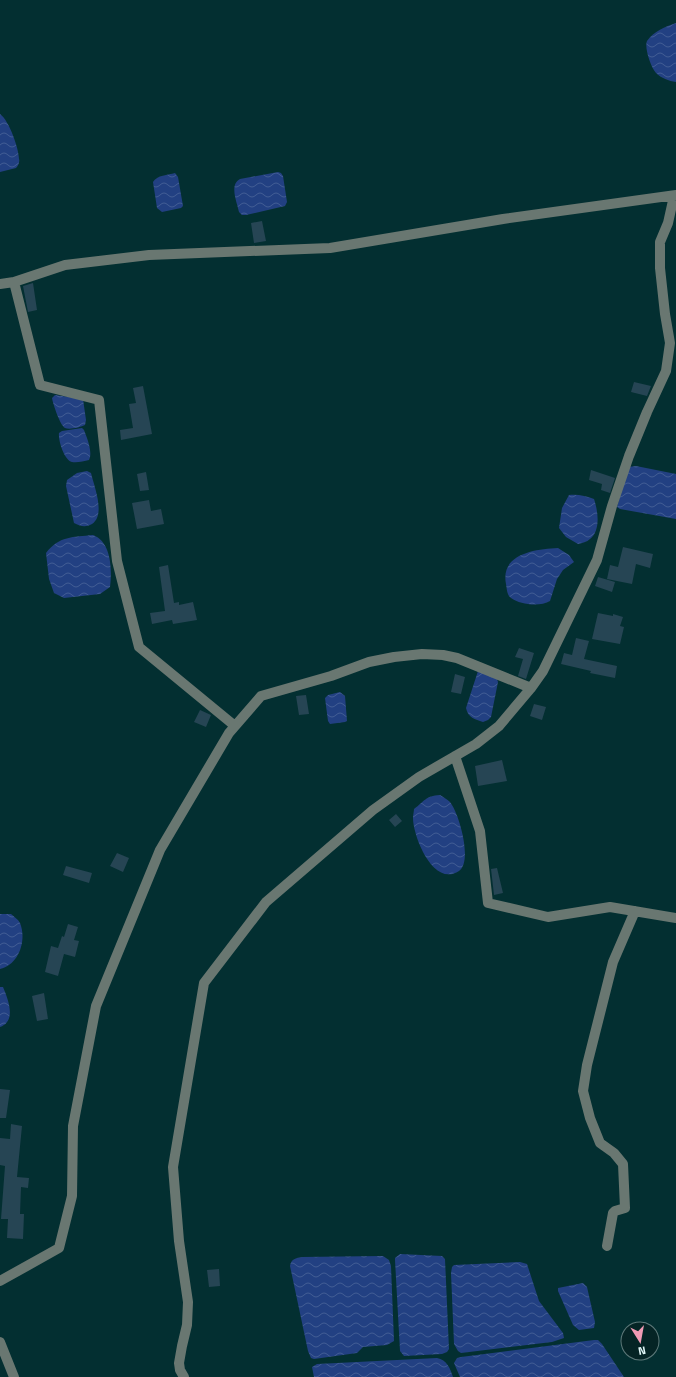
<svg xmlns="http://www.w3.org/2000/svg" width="676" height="1377" viewBox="0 0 676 1377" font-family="'Titillium Web',sans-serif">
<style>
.water{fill:url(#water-waves)}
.building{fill:#264554}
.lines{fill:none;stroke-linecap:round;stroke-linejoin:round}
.minor{stroke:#697771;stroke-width:10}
</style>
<defs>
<pattern id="water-waves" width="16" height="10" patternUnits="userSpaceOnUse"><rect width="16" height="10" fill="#224082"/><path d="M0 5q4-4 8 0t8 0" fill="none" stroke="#425c94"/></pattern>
</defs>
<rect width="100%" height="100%" fill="#032f31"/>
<path class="water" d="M676 23V82C669 81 661 78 656 73 651 68 644 47 647 41 654 31 665 27 676 23Z
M0 114C9 120 19 149 19 159 20 162 18 166 16 168L0 172Z
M278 172 281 173 283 176 287 202 285 206 246 215H242L239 212C237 202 229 185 240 179Z
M175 173 178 177 183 206 181 208 162 212 157 208 153 182C157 175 168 175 175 173Z
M55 395 83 399 86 420 85 425C81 427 70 430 65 428 60 425 53 404 52 398Z
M82 428 84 430C87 438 93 452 89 460 84 461 77 463 72 462 64 460 58 440 59 433L62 431Z
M636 466 676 474V519L620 509 617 507 628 467Z
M87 471 91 473C94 486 106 515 92 524 85 528 80 526 74 523L66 486 67 480 77 473Z
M569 495C578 494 586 496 594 499 598 511 601 530 590 539 587 542 582 543 578 544L566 537 559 528 562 508Z
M93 535C112 542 112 571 110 587L100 594 64 598 54 593 49 579 46 553C59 536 73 537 93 535Z
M558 548 569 555 574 562 563 570 557 579 550 601C540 607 521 605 511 598 507 595 507 590 506 584 500 554 535 549 558 548Z
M478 671 497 679 498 682 491 717 488 720 483 722C475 719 468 718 466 708Z
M340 692 345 696 347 721 345 722 330 724 328 721 325 698 328 695Z
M440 795C443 797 447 799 450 802 459 813 473 861 459 871 433 888 413 836 413 818 413 815 414 811 414 809 425 801 425 796 440 795Z
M0 914H11C14 917 18 919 20 923 27 940 19 965 0 969Z
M0 987H3C8 999 17 1021 0 1027Z
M400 1254 442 1256 445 1259 449 1349 447 1352 442 1354 404 1356 400 1351 395 1260V1258Z
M383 1256 389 1260 391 1266 394 1341 387 1345 363 1347 357 1353 314 1359 311 1358 308 1351 290 1266C291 1259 296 1258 302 1257Z
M520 1262 527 1264 539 1301 563 1333 564 1338 552 1342 461 1353 458 1351 454 1344 451 1273 452 1267 454 1265Z
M583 1283 587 1287 595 1322 594 1328 579 1330 573 1325 558 1291V1288Z
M594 1340H598L602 1344 624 1377H460L454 1363 457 1358 461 1357Z
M437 1358C447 1360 450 1368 453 1377H314L312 1367 317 1364Z"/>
<path class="building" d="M262 221 266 241 254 243 251 223Z
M33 283 37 310 28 312 23 286Z
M634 382 651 386 647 396 631 392Z
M143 386 152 434 121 440 120 430 133 428 129 404 136 403 133 388Z
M591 470 615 478 610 493 601 490 602 484 589 480Z
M146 472 149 490 140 491 137 474Z
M149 500 151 511 161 509 164 524 137 529 132 503Z
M623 547 653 554 650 568 636 564 632 584 607 579 610 565 618 567Z
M168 565 174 603 179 602V605L193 602 197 620 173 624 172 620 152 624 150 613 165 611 159 567Z
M598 577 615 582 612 592 595 586Z
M598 613 613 616V614L623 617 620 626 624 627 620 644 592 639Z
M576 638 589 641 584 659 617 666 615 678 590 673 591 671 561 664 564 653 572 655Z
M519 648 534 653 526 679 518 676 523 659 515 657Z
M455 674 465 677 461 694 451 692Z
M306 695 309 714 299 715 296 696Z
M534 704 546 707 542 720 530 716Z
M200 710 211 715 206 727 194 722Z
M502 760 507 781 478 786 475 766Z
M396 814 402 821 395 827 389 820Z
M117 853 129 858 123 872 110 866Z
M66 866 92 873 89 883 63 875Z
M497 868 503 893 494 895 491 869Z
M68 924 78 927 74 940 79 941 75 957 64 954 58 976 45 972 51 946 58 948 62 936 64 937Z
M44 993 48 1019 37 1021 32 996Z
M0 1089 10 1090 6 1118H0Z
M11 1124 22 1126 17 1177 29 1178 28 1188 21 1187 20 1214H24L23 1239 7 1238 8 1219H1L5 1166 0 1165V1138L10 1139Z
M219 1269 220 1286 209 1287 207 1270Z"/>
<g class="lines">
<path class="minor" d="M14 282 40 385 99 400 117 561 139 647 235 726
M0 284 14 282 65 265 149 255 330 248 503 219 676 195
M455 756 480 831 488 903 548 917 610 907 676 918
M607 1246 613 1213 615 1211 625 1208 623 1164 614 1153 600 1143 590 1118 583 1091 587 1065 613 962 635 911
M0 1281 59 1248 72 1196 73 1126 96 1006 160 850 229 733 261 696 331 676 369 662 394 657 422 654 443 655 457 658 531 688
M0 1342 14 1377
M184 1377 180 1370 179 1363 182 1346 187 1325 188 1302 179 1241 173 1167 204 983 266 902 373 810 419 777 476 744 499 726 531 688 543 671 597 560 612 506 629 456 647 412 666 371 670 343 665 314 660 268V242L668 223 674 196"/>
</g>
<g transform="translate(640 1341) rotate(169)"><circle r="19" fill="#052425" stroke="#5d7879"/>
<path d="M0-3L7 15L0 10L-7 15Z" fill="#f09ab4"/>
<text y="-6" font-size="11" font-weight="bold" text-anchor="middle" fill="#e2f7f8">N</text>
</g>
</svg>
